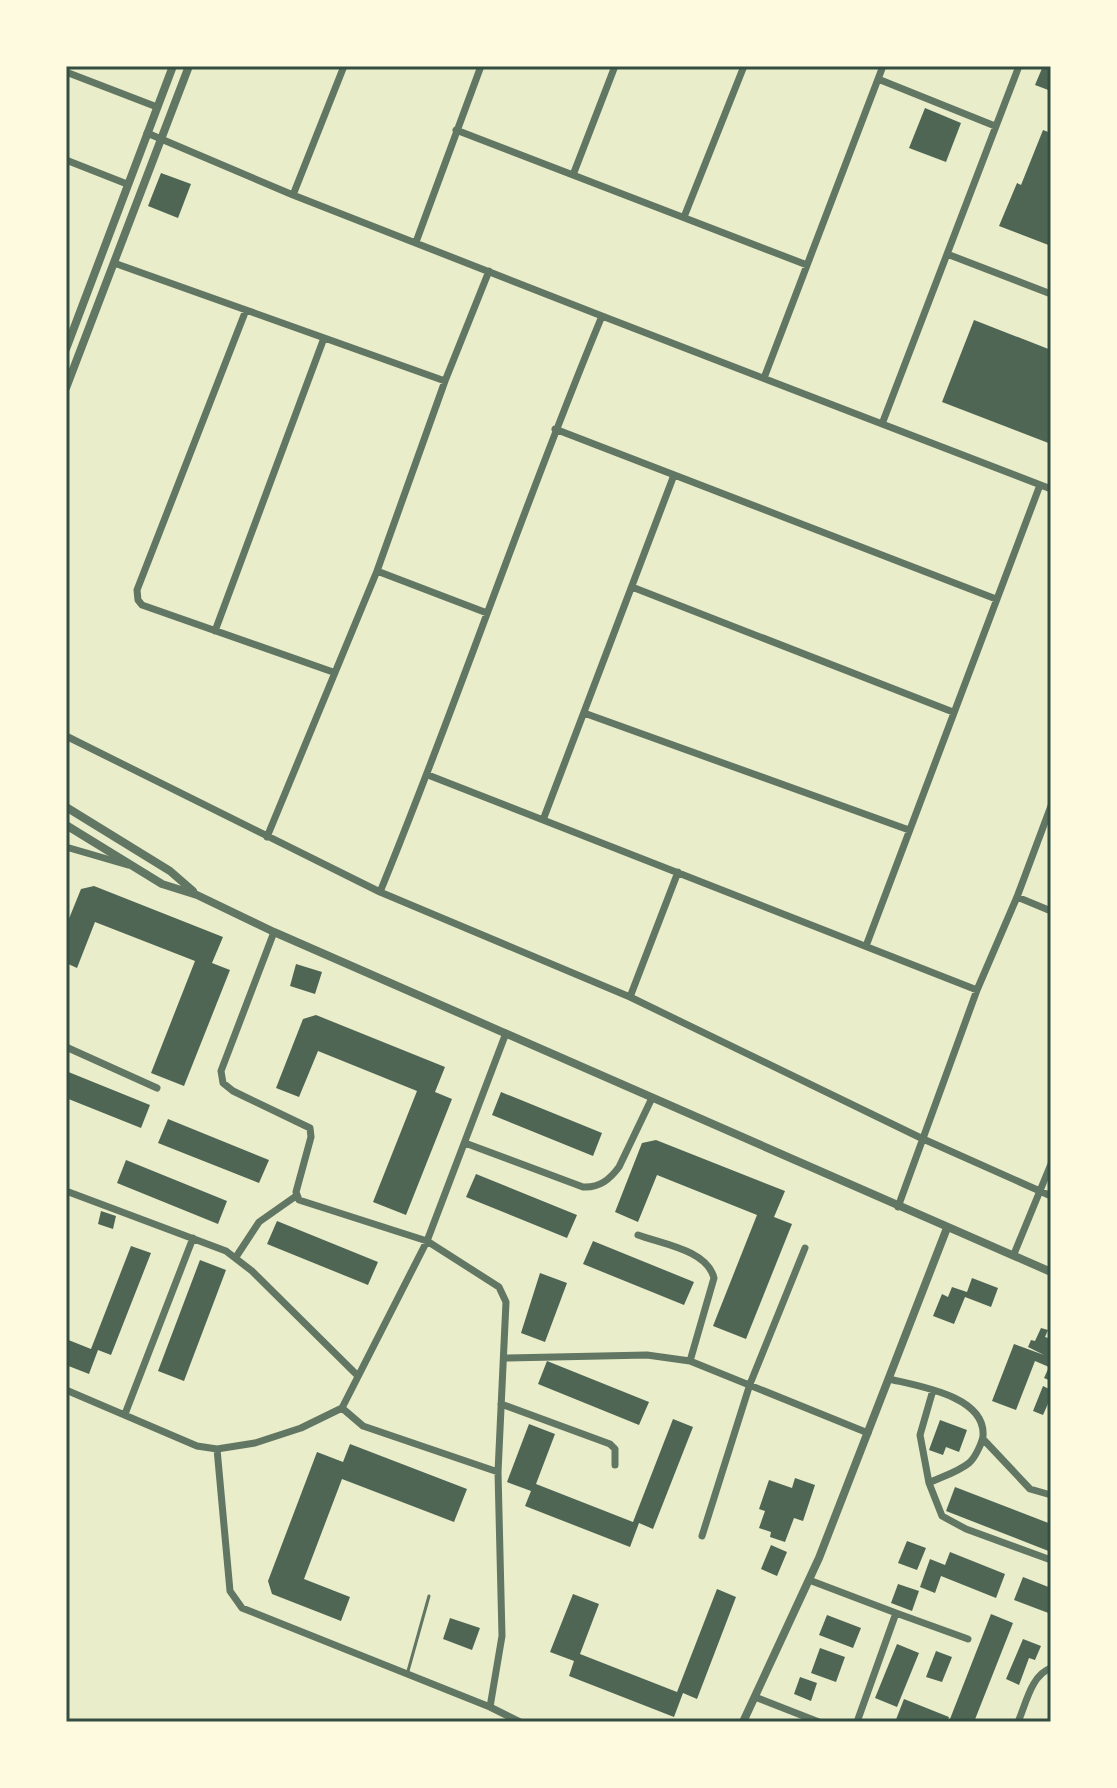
<svg xmlns="http://www.w3.org/2000/svg" width="1117" height="1788" viewBox="0 0 1117 1788" font-family="'Alegreya Sans',sans-serif">
<style>
.building{fill:#4f6655}
.lines{fill:none;stroke-linecap:round;stroke-linejoin:round}
.service{stroke:#617663;stroke-width:3}
.minor{stroke:#617663;stroke-width:7}
.tertiary{stroke:#617663;stroke-width:8}
.neatline{fill:none;stroke:#344e41;stroke-width:3}
</style>
<rect width="100%" height="100%" fill="#e9edc9"/>
<path class="building" d="M1043 66H1051V91L1035 85Z
M925 108 961 123 946 162 909 148Z
M1043 130 1051 133V189L1048 196 1051 197V246L999 226 1017 183 1021 185Z
M161 173 191 184 178 218 148 206Z
M974 320 1051 350V444L942 402Z
M94 886 223 937 212 963 230 970 184 1086 151 1073 195 961 95 922 77 968 66 963V926L81 889Z
M296 964 322 972 315 994 290 986Z
M316 1015 445 1067 435 1092 452 1099 406 1215 373 1202 417 1091 318 1051 299 1097 276 1088 303 1019Z
M66 1071 150 1105 141 1128 66 1098Z
M501 1092 602 1133 593 1156 492 1115Z
M168 1119 269 1160 259 1183 158 1143Z
M656 1140 785 1191 774 1217 792 1224 746 1339 713 1326 757 1215 657 1175 638 1222 615 1212 642 1143Z
M126 1160 227 1201 218 1224 117 1183Z
M476 1174 577 1215 567 1238 466 1197Z
M101 1211 116 1216 113 1229 98 1224Z
M277 1221 378 1262 368 1285 267 1244Z
M593 1241 694 1282 684 1305 583 1264Z
M131 1246 151 1253 111 1355 98 1350 89 1374 66 1365V1339L91 1349Z
M200 1260 226 1270 184 1381 158 1371Z
M540 1273 567 1283 545 1342 521 1333Z
M972 1278 998 1288 991 1307 965 1297 954 1324 933 1316 942 1294 948 1297 952 1287 967 1292Z
M1041 1328 1048 1330 1045 1337 1051 1339V1381L1044 1378 1049 1367 1035 1361 1016 1410 992 1401 1014 1344 1044 1355 1028 1347 1031 1340 1035 1341Z
M547 1361 649 1402 639 1425 538 1384Z
M1043 1386 1051 1390V1397L1043 1415 1033 1411Z
M673 1419 693 1427 653 1529 639 1523 630 1547 525 1506 531 1491 507 1482 529 1424 555 1434 536 1484 633 1522Z
M940 1420 967 1430 959 1452 946 1447 943 1455 929 1450Z
M350 1444 467 1489 454 1522 342 1479 304 1579 350 1597 341 1621 272 1594 268 1581 317 1452 343 1462Z
M795 1478 815 1485 803 1521 794 1518 785 1542 770 1537 771 1532 759 1528 765 1511 759 1509 769 1480 792 1488Z
M955 1487 1051 1524V1552L946 1511Z
M907 1541 926 1548 917 1570 898 1563Z
M771 1545 787 1552 777 1576 761 1569Z
M950 1552 1005 1574 996 1598 941 1576 935 1593 920 1587 930 1559 945 1565Z
M1023 1577 1051 1588V1614L1014 1600Z
M898 1584 919 1591 912 1611 891 1603Z
M717 1589 736 1597 697 1699 683 1693 674 1717 569 1676 574 1661 550 1652 573 1594 599 1604 580 1654 677 1692Z
M991 1614 1013 1623 974 1722H959L950 1719Z
M827 1615 861 1628 853 1648 819 1635Z
M450 1618 480 1628 472 1650 443 1639Z
M1023 1639 1041 1646 1035 1660 1029 1658 1019 1685 1006 1679Z
M897 1644 919 1653 897 1707 875 1698Z
M820 1648 845 1657 836 1682 811 1673Z
M936 1651 952 1657 942 1682 926 1677Z
M800 1677 817 1683 811 1701 794 1694Z
M904 1699 949 1717 947 1722H895Z"/>
<g class="lines">
<path class="service" d="M408 1671 429 1596"/>
<path class="minor" d="M66 72 157 107
M878 79 995 126
M456 130 807 265
M147 133 293 195 602 316 1051 489
M66 160 127 184
M573 175 615 66
M293 195 344 66
M684 217 744 66
M416 242 481 66
M947 254 1051 294
M114 263 246 310
M764 378 883 66
M882 424 1019 66
M555 429 996 599
M377 571 487 613
M632 587 953 712
M215 631 324 338
M333 672 142 605 138 600 137 590 246 310 445 381
M584 713 909 830
M66 736 380 892 630 997 921 1138 1051 1196
M428 775 977 990
M543 820 674 475
M267 837 377 571 445 381 489 271
M66 847 128 865
M380 892C458 702 523 506 602 316
M1017 897 1051 911
M274 932 221 1071 223 1083 233 1091 310 1128 311 1137 296 1192 299 1200 427 1241 499 1287 506 1302 498 1472 502 1636 490 1707
M866 946 1040 485
M630 997 678 872
M66 1047 157 1088
M465 1143 583 1187C600 1188 610 1179 619 1167L652 1098
M66 1191 226 1251 252 1271 358 1376
M898 1207 977 990 1017 897 1051 806
M638 1235C662 1244 707 1250 714 1278L690 1361
M1014 1254 1051 1164
M236 1257 259 1222 296 1196
M505 1358 647 1355 690 1361 868 1433
M889 1379C918 1386 986 1396 983 1436 982 1443 975 1458 969 1463 958 1472 941 1477 929 1483
M66 1390 197 1446 217 1449 255 1443 301 1428 342 1408 427 1241 506 1033
M933 1390 920 1435 929 1483 942 1516 966 1529 1051 1560
M501 1404 610 1444 615 1449V1465
M342 1408 363 1426 498 1472
M125 1414 193 1238
M983 1439 1030 1489 1051 1495
M217 1449 230 1591 242 1608 490 1707 520 1722
M702 1536 750 1384 805 1248
M809 1580 896 1613 857 1722
M896 1613 968 1639
M755 1697 819 1722
M1018 1722C1026 1704 1031 1675 1051 1668"/>
<path class="tertiary" d="M66 349 173 66
M66 388 189 66
M66 807 170 871 193 891
M66 825 162 884 197 895 274 932 1051 1272
M743 1722 819 1558 947 1228"/>
</g>
<rect width="1117" height="1788" fill="none" stroke="#fefae0" stroke-width="136"/>
<rect x="68" y="68" width="981" height="1652" class="neatline"/>
</svg>
